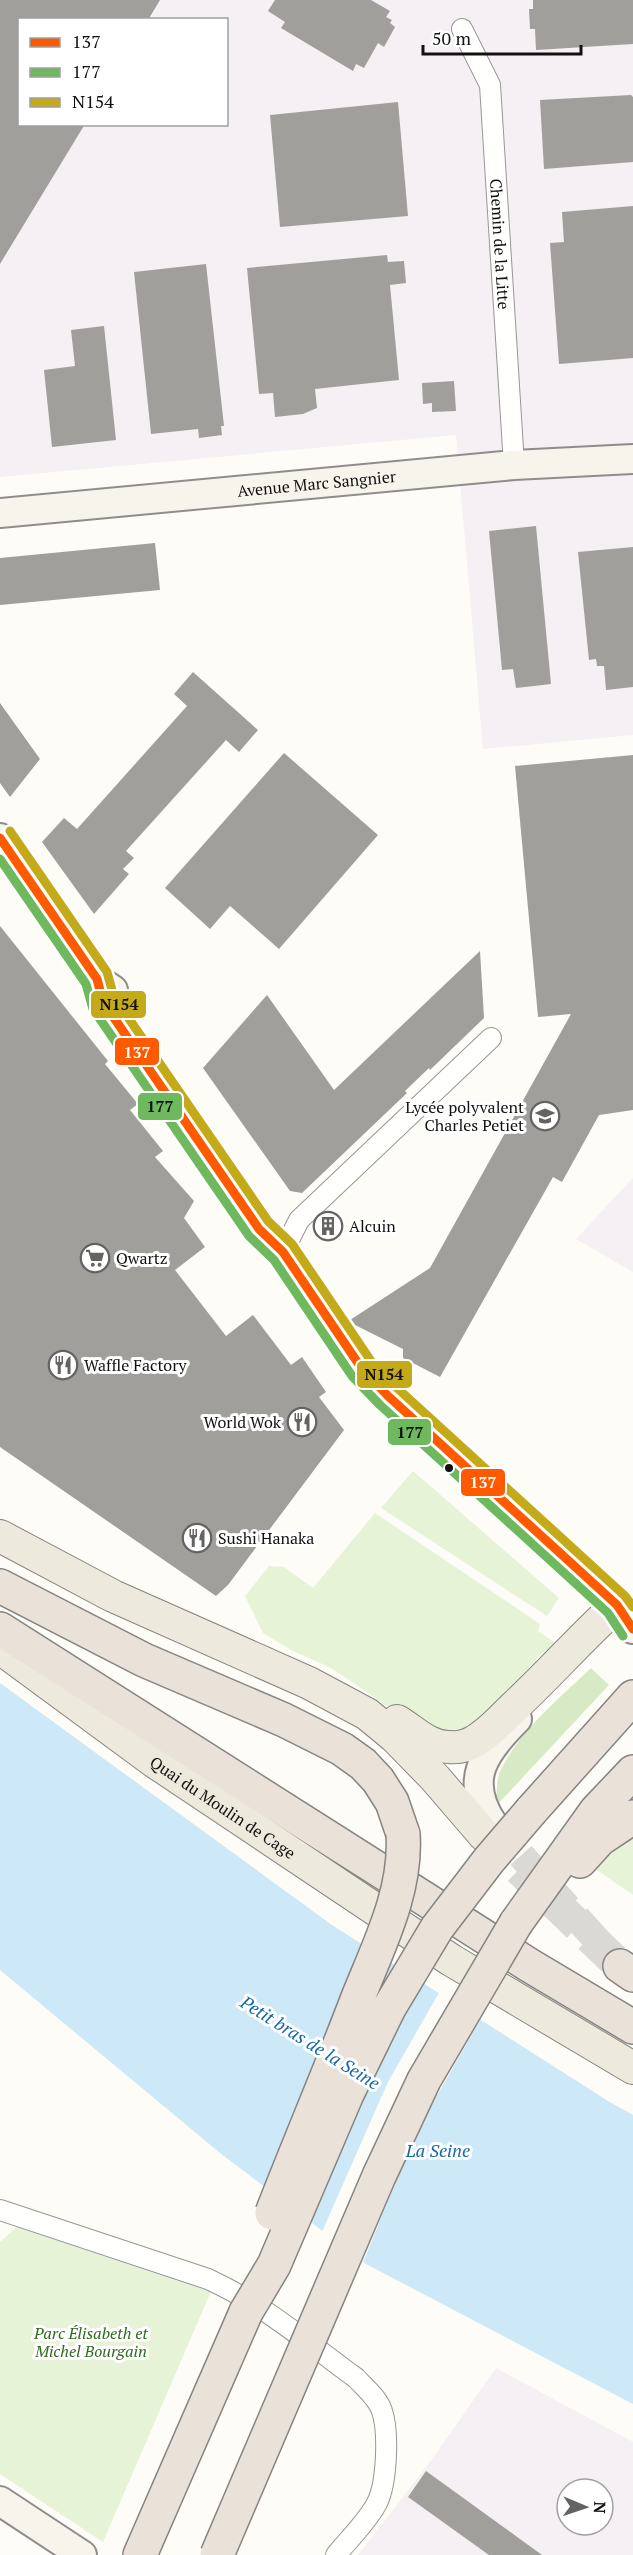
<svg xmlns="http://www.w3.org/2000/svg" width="633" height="2555" viewBox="0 0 633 2555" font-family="'PT Serif',serif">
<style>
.industrial{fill:#f5f0f3;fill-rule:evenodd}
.green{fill:#e7f3d7}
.forest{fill:#d8eac5}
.water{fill:#cde8f7}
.pier{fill:#fdfcf7}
.building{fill:#a19f9c}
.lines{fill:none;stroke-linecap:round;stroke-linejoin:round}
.secondary-tunnel{stroke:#dad9d4;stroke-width:28;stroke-dasharray:28 14;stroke-linecap:butt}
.highway-tunnel{stroke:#dad9d4;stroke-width:33;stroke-dasharray:33 16;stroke-linecap:butt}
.street-casing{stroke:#979795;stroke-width:22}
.secondary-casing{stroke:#8e8d8b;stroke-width:32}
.primary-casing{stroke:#858482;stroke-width:34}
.highway-casing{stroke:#858482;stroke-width:36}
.street{stroke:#fffffe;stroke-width:20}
.secondary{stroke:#f6f4eb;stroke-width:28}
.primary{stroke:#ede9dc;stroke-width:32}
.highway{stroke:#eae1d8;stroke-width:33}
.highway-bridge-casing{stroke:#858482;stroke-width:36;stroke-linecap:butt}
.highway-bridge{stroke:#eae1d8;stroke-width:33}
.bus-1-casing{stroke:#fff;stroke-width:14}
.bus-2-casing{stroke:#fff;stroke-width:14}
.bus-3-casing{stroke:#fff;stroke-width:14}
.bus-1{stroke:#ff5a00;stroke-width:9}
.bus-2{stroke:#6eb85e;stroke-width:9}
.bus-3{stroke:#c4a919;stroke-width:9}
.bus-dot{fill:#111;stroke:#fff;stroke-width:2}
.labels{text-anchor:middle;stroke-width:6;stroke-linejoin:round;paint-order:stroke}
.street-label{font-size:16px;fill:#111;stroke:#fff}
.poi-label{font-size:16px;fill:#111;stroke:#fff;text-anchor:start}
.park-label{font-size:16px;font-style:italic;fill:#2f6b1f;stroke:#fff}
.water-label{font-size:18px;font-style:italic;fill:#1768a6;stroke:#fff}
.line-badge{stroke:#fff;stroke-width:2}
.badge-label{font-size:16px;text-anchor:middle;font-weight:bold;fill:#fff}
.pale-badge-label{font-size:16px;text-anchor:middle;font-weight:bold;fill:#111}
</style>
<rect width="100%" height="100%" fill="#fdfcf7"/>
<path class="industrial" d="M0 0H633V735L483 749 456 435 0 477ZM20 20H226V124H20Z
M633 1178V1272L576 1239Z
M496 2368 633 2442V2555H358L430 2462ZM567 2489H603V2525H567Z"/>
<path class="green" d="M413 1471 559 1598 547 1616 381 1508Z
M375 1513 540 1624 538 1631 563 1648 543 1652 512 1686 506 1704C484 1713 475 1720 461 1739L397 1713 331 1668 291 1650 263 1633 245 1596 269 1566 284 1567 313 1588Z
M633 1831V1895L590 1865Z
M22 2222 212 2289 103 2542 0 2474V2242Z"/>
<path class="forest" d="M591 1668 609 1685 496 1806C497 1796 496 1783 499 1774 517 1732 559 1699 591 1668Z"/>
<path class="water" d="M0 1683 332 1925 608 2101 633 2115V2404L366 2264 220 2153 0 1970Z"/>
<path class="pier" d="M440 1991 482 2017 435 2099 399 2174 362 2265 321 2234 388 2082Z"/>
<path class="building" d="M0 0H160L148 20H20V124H85L0 264Z
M275 0H371L390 11 386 17 392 20 390 23 395 27 384 47 378 43 364 68 356 64 353 71 281 28 285 22 268 11Z
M533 0H633V44L536 50 535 29H530L529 9H533Z
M631 95 633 97V162L544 169 540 100Z
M398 102 408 216 280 227 270 115Z
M633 206V358L559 364 550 243 564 242 562 212Z
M387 255 388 262 404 261 406 283 390 285 399 380 315 389 317 408 303 414 275 417 273 393 259 394 247 268Z
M206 264 224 426H221L222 435 199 438 198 429 151 434 134 272Z
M104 326 116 440 52 447 44 370 75 366 71 330Z
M454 381 456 411 432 412V403L423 404 422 383Z
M536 526 551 684 516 688 513 669 502 670 489 531Z
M155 543 160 590 0 605V558Z
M633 547V687L606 690 604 666H597L596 659 589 660 578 552Z
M193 672 258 730 239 752 226 740 126 851 134 858 123 869 129 874 94 914 42 842 64 818 77 829 187 706 174 694Z
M0 703 40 759 10 797 0 783Z
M284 753 378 835 279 949 230 906 210 929 165 888Z
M633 755V1110L599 1115 562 1182 553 1177 440 1377 403 1358V1349L353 1324 350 1320 430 1268 571 1014 538 1017 515 766Z
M0 926 108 1061 105 1064 138 1104 130 1110 163 1151 155 1157 194 1201 184 1218 205 1247 175 1270 226 1336 253 1315 291 1365 302 1357 326 1392 319 1397 344 1430 228 1585 216 1596 0 1447Z
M480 951 484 1018 430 1070 429 1068 405 1091 407 1093 302 1193 290 1191 203 1068 267 995 334 1090Z
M426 2471 473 2505 542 2555H489L408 2497Z"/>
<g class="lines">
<path class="secondary-tunnel" d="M493 1824 620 1966"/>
<path class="highway-tunnel" d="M484 1835 620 1966"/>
<g class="street-casing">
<g id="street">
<path id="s1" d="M462 29 490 85 514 465"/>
<path d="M283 1252 299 1220 491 1038"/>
<path d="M0 2210 208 2279C263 2304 308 2343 356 2378 365 2388 378 2398 382 2411 389 2432 387 2483 377 2503 367 2522 349 2539 336 2555"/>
</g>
</g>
<g class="secondary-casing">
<g id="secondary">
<path id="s2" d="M0 513 514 465 633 459"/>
<path d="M0 838 97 979 113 990"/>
<path d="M97 979 103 1002 259 1229 283 1252 373 1382 617 1605 633 1629"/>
<path d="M493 1824C463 1780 484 1752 517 1719"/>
<path d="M0 2501 82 2555"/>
</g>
</g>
<g class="primary-casing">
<g id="primary">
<path d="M0 1536 113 1596 309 1683 367 1714 395 1737 435 1778 484 1835"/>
<path id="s3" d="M0 1648 155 1762 451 1960 633 2068"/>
<path d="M397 1721C414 1731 428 1747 449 1747 458 1748 467 1746 475 1741 491 1732 503 1717 516 1705 551 1672 582 1637 617 1605"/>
</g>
</g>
<g class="highway-casing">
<path id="highway" d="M0 1586 144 1660 284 1720 342 1749 363 1764 378 1780 392 1802 403 1834
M0 1629 529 1965 633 2027
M531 1811 633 1697
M580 1861 600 1839 633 1817
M516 1923 596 1811 633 1772
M620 1966 633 1975
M140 2555 246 2312"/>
</g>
<use href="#street" class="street"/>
<use href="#secondary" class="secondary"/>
<use href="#primary" class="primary"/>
<use href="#highway" class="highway"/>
<g class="highway-bridge-casing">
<path id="highway-bridge" d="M272 2213C300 2141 330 2071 357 2000 378 1947 407 1892 403 1834
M246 2312 274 2265 347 2094 389 2008 437 1928 489 1860 531 1811
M217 2555 379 2176 424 2080 516 1923"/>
</g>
<use href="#highway-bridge" class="highway-bridge"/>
<g class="bus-1-casing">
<path id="bus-1" d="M0 838 97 979 103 1002 259 1229 283 1252 362 1369 388 1396 617 1605 633 1629"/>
</g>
<g class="bus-2-casing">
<path id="bus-2" d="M0 859 86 984 93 1009 249 1236 274 1260 352 1376 380 1405 608 1613 623 1636"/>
</g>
<g class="bus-3-casing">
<path id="bus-3" d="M10 831 107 972 114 997 268 1221 292 1244 371 1361 396 1387 625 1596 633 1607"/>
</g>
<use href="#bus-1" class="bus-1"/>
<use href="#bus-2" class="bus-2"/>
<use href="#bus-3" class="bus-3"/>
</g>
<defs>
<g id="school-ring" transform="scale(1.5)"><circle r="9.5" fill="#fff" stroke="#646362" stroke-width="1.5"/><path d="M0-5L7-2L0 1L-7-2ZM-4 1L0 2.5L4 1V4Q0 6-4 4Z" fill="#646362"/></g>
<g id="building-ring" transform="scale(1.5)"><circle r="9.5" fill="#fff" stroke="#646362" stroke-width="1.5"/><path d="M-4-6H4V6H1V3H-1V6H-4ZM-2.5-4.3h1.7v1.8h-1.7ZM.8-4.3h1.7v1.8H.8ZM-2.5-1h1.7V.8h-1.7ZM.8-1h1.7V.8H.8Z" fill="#646362"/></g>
<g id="supermarket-ring" transform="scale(1.5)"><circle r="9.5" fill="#fff" stroke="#646362" stroke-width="1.5"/><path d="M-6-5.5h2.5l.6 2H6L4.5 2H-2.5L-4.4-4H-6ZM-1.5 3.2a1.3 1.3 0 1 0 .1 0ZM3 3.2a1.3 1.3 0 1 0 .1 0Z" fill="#646362"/></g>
<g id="restaurant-ring" transform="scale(1.5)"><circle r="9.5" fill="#fff" stroke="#646362" stroke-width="1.5"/><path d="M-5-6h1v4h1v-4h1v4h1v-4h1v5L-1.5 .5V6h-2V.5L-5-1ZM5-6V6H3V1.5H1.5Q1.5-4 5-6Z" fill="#646362"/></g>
</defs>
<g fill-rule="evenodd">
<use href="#school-ring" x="545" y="1116"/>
<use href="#building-ring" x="328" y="1226"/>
<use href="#supermarket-ring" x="95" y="1258"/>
<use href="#restaurant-ring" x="63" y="1365"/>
<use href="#restaurant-ring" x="302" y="1422"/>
<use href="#restaurant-ring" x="197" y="1538"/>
</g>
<circle class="bus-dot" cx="449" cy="1468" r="5"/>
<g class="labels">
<g class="street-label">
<text dy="6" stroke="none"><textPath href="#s1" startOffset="222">Chemin de la Litte</textPath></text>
<text dy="6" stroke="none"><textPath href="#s2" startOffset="318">Avenue Marc Sangnier</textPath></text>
<text dy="6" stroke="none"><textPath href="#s3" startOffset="274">Quai du Moulin de Cage</textPath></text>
</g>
<g class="poi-label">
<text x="524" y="1113" text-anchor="end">Lycée polyvalent<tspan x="524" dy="18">Charles Petiet</tspan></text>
<text x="349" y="1232">Alcuin</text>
<text x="116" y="1264">Qwartz</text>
<text x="84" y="1371">Waffle Factory</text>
<text x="281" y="1428" text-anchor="end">World Wok</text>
<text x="218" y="1544">Sushi Hanaka</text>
</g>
<g class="park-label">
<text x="91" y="2339">Parc Élisabeth et<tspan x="91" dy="18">Michel Bourgain</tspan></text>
</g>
<g class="water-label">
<text transform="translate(310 2043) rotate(32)" y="6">Petit bras de la Seine</text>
<text x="438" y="2157">La Seine</text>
</g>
</g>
<g class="line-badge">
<rect x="90" y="990" width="57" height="29" rx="6" fill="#c4a919"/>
<rect x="114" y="1037" width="46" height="29" rx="6" fill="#ff5a00"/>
<rect x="137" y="1092" width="46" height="29" rx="6" fill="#6eb85e"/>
<rect x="356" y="1360" width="57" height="29" rx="6" fill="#c4a919"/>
<rect x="387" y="1418" width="45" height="28" rx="6" fill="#6eb85e"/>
<rect x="460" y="1468" width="46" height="29" rx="6" fill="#ff5a00"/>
</g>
<g class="badge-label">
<text x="137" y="1058">137</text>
<text x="483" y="1488">137</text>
</g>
<g class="pale-badge-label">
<text x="119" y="1010">N154</text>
<text x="160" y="1112">177</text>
<text x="384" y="1380">N154</text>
<text x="410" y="1438">177</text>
</g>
<rect x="18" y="18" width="210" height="108" fill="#ffffff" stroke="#a0a0a0" stroke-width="1.5"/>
<rect x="30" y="38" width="30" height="9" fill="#ff5a00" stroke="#a0a0a0" stroke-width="1.5"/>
<text x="72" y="48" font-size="18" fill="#111111">137</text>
<rect x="30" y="68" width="30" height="9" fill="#6eb85e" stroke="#a0a0a0" stroke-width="1.5"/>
<text x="72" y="78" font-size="18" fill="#111111">177</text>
<rect x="30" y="98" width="30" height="9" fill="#c4a919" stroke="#a0a0a0" stroke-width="1.5"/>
<text x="72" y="108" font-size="18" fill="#111111">N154</text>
<g transform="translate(585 2507) rotate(92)"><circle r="28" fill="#ffffff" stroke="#a0a0a0" stroke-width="1.5"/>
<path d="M0-4.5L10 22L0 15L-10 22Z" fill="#646362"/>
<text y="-9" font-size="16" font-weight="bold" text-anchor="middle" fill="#111111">N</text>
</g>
<path d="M423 45v9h158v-9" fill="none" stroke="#111111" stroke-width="3"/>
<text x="432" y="45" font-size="18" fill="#111111" stroke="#ffffff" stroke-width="4.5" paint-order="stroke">50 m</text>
</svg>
